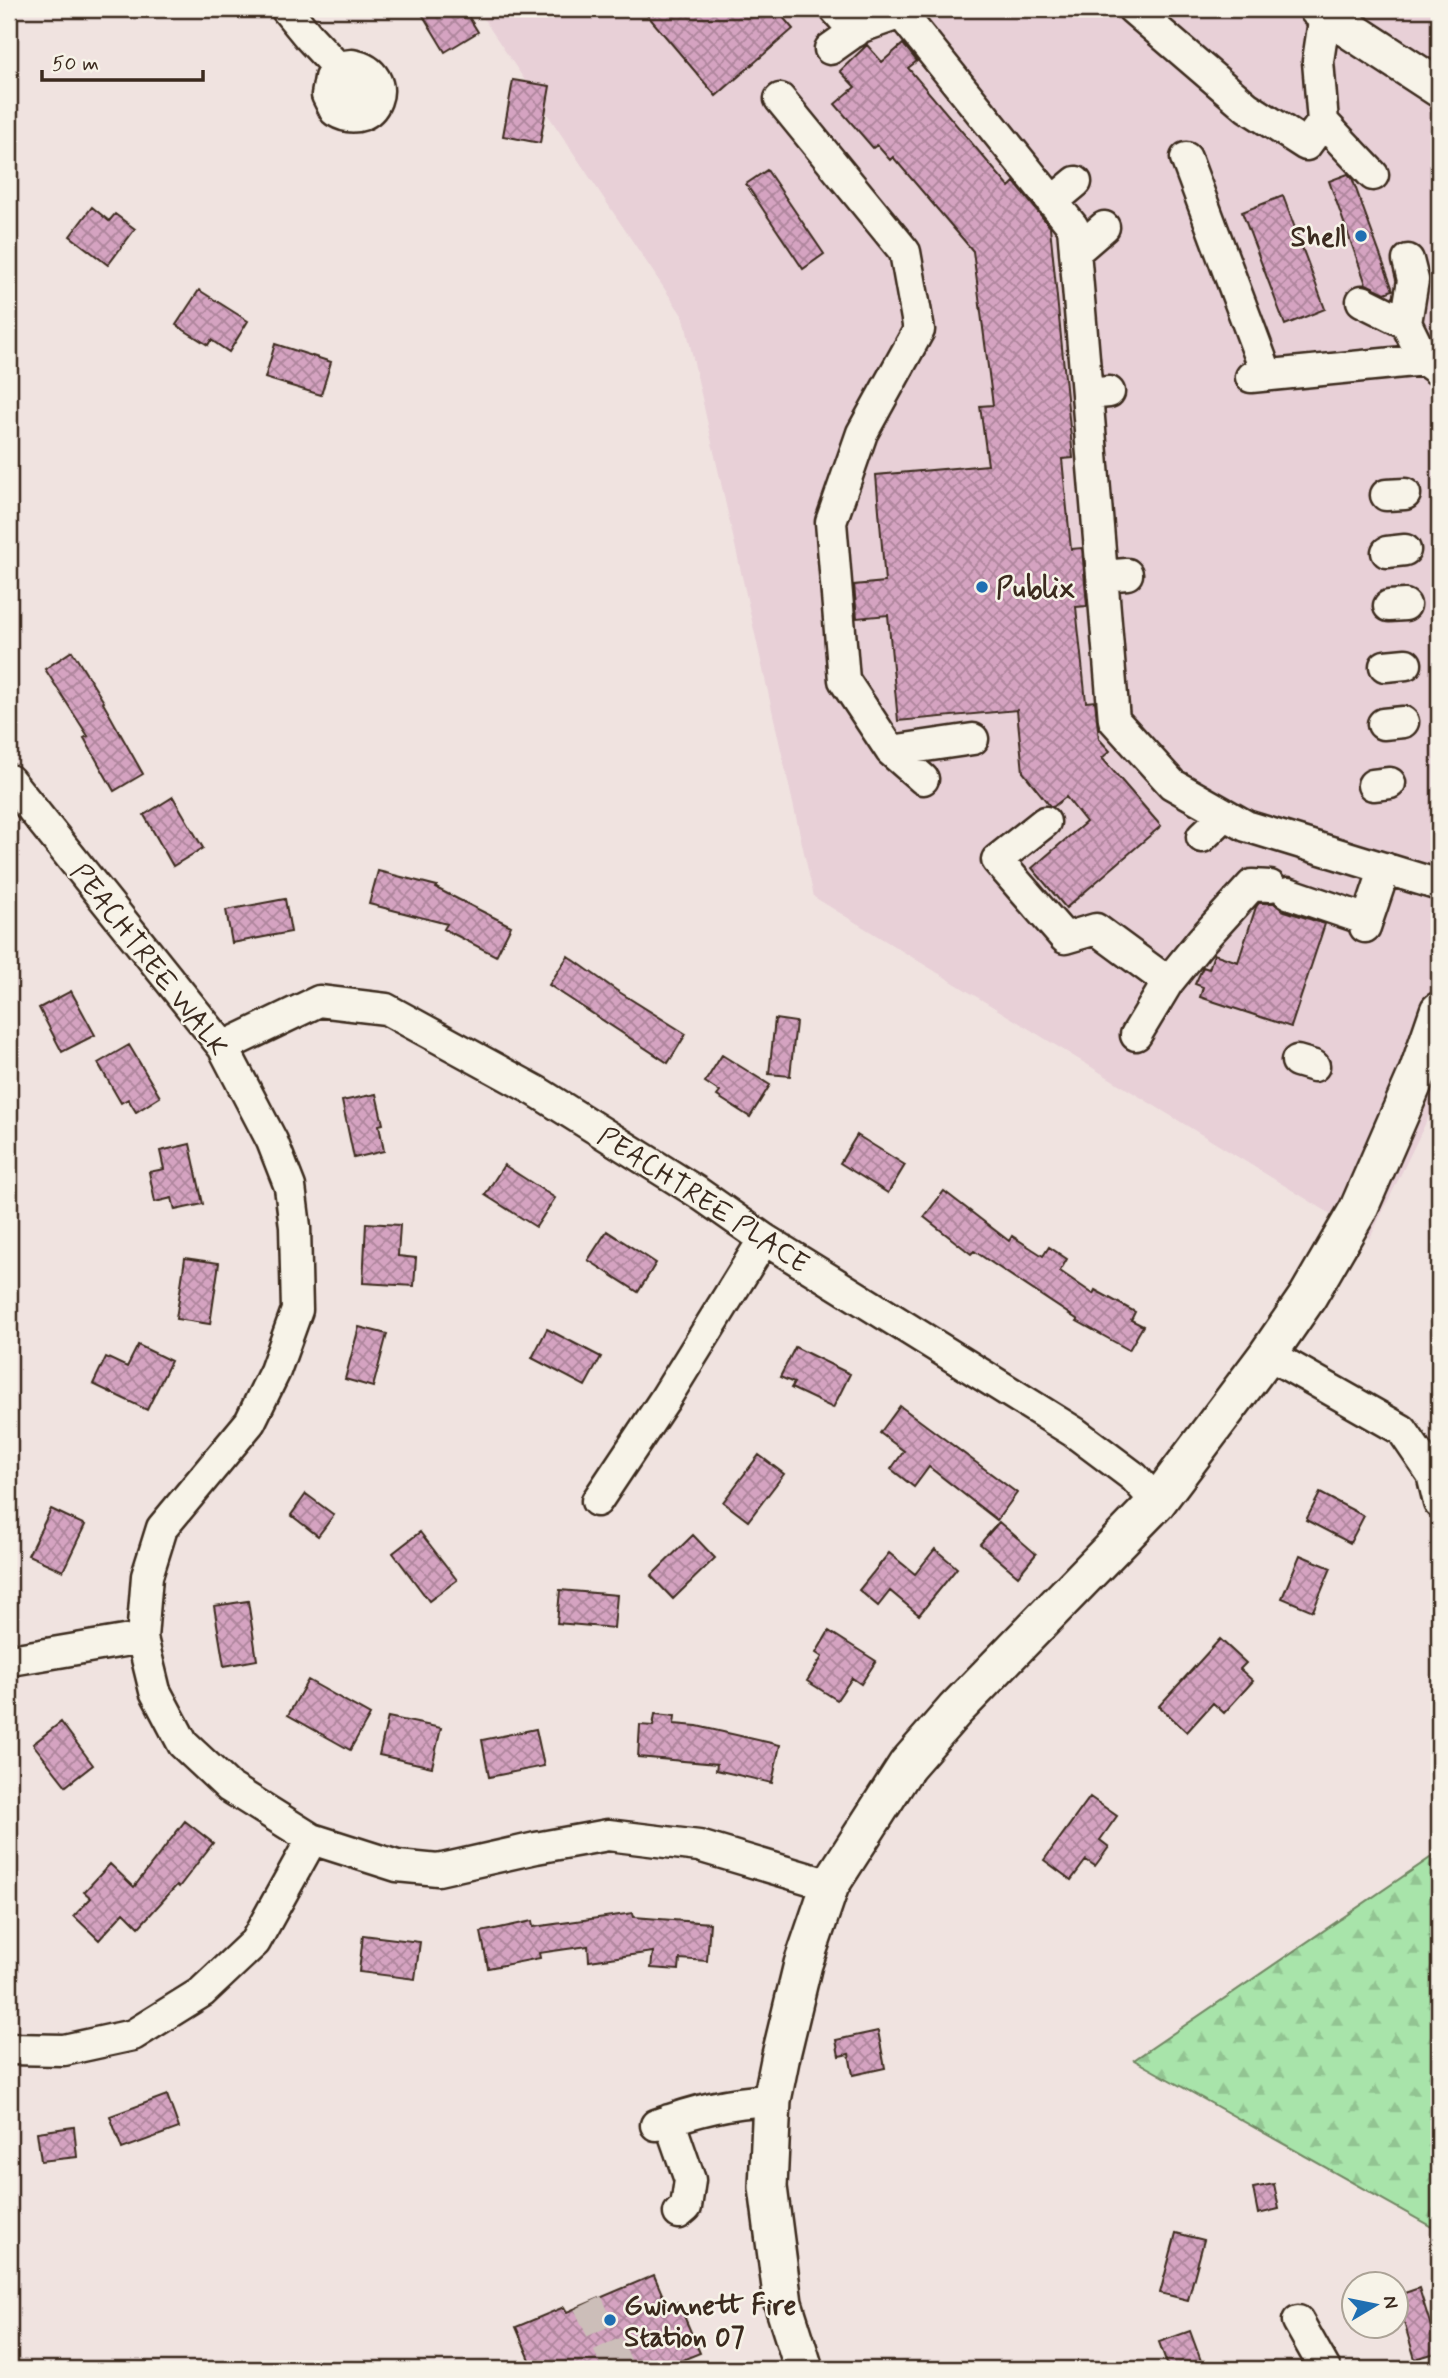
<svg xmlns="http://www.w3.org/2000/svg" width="1448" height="2378" viewBox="0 0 1448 2378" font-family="Mynerve,sans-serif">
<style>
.built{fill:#e8d0d7}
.forest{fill:url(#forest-firs);stroke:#728764;stroke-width:2}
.building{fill:url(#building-cross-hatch);stroke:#3b2a1e;stroke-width:2}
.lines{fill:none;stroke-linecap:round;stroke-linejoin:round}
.minor-tunnel{stroke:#ccbeb9;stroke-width:30;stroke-dasharray:30 15;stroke-linecap:butt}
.minor-casing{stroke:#3b2a1e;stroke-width:35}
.major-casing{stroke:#3b2a1e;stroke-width:42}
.minor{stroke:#f7f3e8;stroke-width:30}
.major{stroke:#f7f3e8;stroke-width:37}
.poi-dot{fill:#1f6fb2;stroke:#f7f3e8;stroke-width:2.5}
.labels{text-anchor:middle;stroke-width:5;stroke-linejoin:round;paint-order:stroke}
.poi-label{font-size:28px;font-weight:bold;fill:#3b2a1e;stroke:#f7f3e8;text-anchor:start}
.street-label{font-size:28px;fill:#3b2a1e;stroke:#f7f3e8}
</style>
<defs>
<pattern id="forest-firs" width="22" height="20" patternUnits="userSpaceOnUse" patternTransform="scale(1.75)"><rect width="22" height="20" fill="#a8e4aa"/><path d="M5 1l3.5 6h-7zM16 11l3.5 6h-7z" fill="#92c492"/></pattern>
<pattern id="building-cross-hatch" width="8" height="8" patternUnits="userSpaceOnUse" patternTransform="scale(1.75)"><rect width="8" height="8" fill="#d5a3c1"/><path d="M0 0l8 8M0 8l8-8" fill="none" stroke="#ae859c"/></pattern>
</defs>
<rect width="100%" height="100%" fill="#f0e3e0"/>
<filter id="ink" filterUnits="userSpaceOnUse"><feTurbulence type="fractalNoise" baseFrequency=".0143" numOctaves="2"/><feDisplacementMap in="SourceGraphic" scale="14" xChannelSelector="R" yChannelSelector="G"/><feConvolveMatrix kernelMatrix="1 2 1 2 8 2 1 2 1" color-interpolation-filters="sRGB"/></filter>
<g filter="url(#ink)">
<path class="built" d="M477 9H1439V1091L1432 1110 1370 1238 814 897 684 318Z"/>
<path class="forest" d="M1439 1852V2231L1134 2060Z"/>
<path class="building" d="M419 9H464L478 32 445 52Z
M642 9H776L793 29 716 96Z
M903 44 917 61 908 68 1009 187 1014 182 1050 227 1073 458 1062 459 1071 549 1082 548 1087 606 1076 607 1086 702 1095 701 1099 739 1110 751 1102 758 1161 826 1066 908 1032 868 1086 822 1066 797 1053 807 1050 806 1023 772 1017 710 898 721 888 615 857 618 854 585 885 582 876 475 988 465 980 406 993 405 973 251 893 157 890 160 877 145 873 148 835 104 855 87 840 71 867 45 882 62Z
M513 80 550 86 540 143 503 136Z
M767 170 824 254 803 269 746 184Z
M1348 174 1352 178 1393 290 1385 293 1366 284 1329 181Z
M1283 196 1325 309 1285 325 1242 212Z
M92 207 109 221 115 214 135 229 108 265 70 236Z
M199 290 248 321 229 352 211 340 208 345 176 325Z
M275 344 331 362 321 395 265 378Z
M72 651 104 702 103 703 143 774 114 791 84 738 88 736 45 669Z
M173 797 203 848 173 866 144 815Z
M378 871 437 886 436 888 511 926 496 956 444 929 447 924 369 904Z
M285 899 291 932 232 943 226 910Z
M1259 903H1274L1282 910 1325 924 1291 1027 1200 997 1203 987 1195 984 1203 967 1209 969 1214 954 1238 962 1256 907Z
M568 956 616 990 686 1034 668 1063 549 985Z
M71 991 95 1035 62 1052 39 1008Z
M775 1019 796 1022 790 1076 769 1074Z
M129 1045 160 1097 136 1112 128 1099 121 1103 98 1063Z
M722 1055 770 1085 750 1117 717 1096 720 1092 705 1082Z
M376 1094 383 1124 379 1125 384 1151 354 1158 342 1101Z
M857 1135 905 1165 888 1193 840 1163Z
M190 1144 203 1204 175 1210 172 1198 155 1202 149 1172 164 1169 160 1151Z
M504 1165 555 1198 536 1227 485 1195Z
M944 1191 1009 1241 1012 1236 1043 1256 1049 1247 1067 1259 1060 1271 1093 1294 1095 1290 1135 1312 1131 1320 1143 1326 1129 1350 1077 1321 1078 1320 974 1251 971 1254 924 1217Z
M366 1223 400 1225 398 1256 416 1258 414 1286 363 1283Z
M607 1231 656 1263 638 1292 588 1260Z
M185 1258 219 1263 210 1324 176 1319Z
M359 1327 387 1334 373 1387 345 1379Z
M547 1329 601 1357 585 1386 532 1358Z
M138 1345 171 1361 147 1410 93 1384 106 1357 127 1367Z
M795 1347 850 1374 833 1408 791 1388 794 1383 780 1377Z
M900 1406 1017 1493 997 1520 929 1467 914 1487 891 1469 904 1451 880 1433Z
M759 1455 784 1474 748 1521 723 1502Z
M1320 1493 1364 1516 1350 1543 1306 1520Z
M306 1494 334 1515 318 1536 291 1515Z
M51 1509 85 1525 63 1571 28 1555Z
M999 1522 1036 1554 1018 1576 980 1544Z
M420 1532 457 1580 429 1601 393 1553Z
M693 1535 715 1558 673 1599 651 1576Z
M935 1549 957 1568 919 1615 890 1591 878 1606 859 1590 889 1553 915 1574Z
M1300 1555 1331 1568 1313 1611 1282 1598Z
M560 1590 617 1595 614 1628 557 1623Z
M248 1601 257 1660 224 1666 214 1606Z
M829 1631 876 1661 861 1684 852 1678 837 1700 807 1681 822 1657 816 1653Z
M1220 1639 1246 1663 1240 1669 1253 1681 1224 1713 1213 1703 1187 1732 1159 1706Z
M308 1680 370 1715 350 1750 288 1715Z
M655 1714 675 1716 674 1724 697 1726 780 1745 772 1783 716 1770 717 1764 638 1757 640 1725 653 1726Z
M388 1717 441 1728 432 1767 379 1755Z
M61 1722 93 1765 66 1786 33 1744Z
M536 1729 544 1766 489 1777 482 1740Z
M1090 1797 1117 1816 1100 1840 1109 1847 1095 1866 1086 1860 1071 1880 1044 1860Z
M185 1821 213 1843 179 1887 177 1885 139 1927 124 1912 99 1940 74 1916 91 1898 84 1892 110 1864 134 1887Z
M633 1913 634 1917 710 1923 707 1961 680 1959 679 1970 651 1968 653 1952 589 1961 588 1946 539 1953 540 1958 488 1968 481 1932 532 1921 533 1927Z
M363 1935 420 1942 415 1979 359 1972Z
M878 2031 885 2068 853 2075 849 2054 839 2056 836 2040Z
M167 2095 179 2128 122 2149 110 2116Z
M74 2127 77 2157 41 2161 37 2132Z
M1274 2184 1279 2209 1258 2214 1253 2188Z
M1176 2233 1204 2240 1188 2300 1160 2293Z
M654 2275 667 2306 678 2302 700 2353 660 2369H534L516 2327 564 2307 567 2312Z
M1419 2288 1439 2352 1415 2359 1396 2296Z
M1190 2331 1204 2369H1169L1159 2342Z"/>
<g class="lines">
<path class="minor-tunnel" d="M588 2303 619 2369"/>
<g class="minor-casing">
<path id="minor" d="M286 9 309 37 353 84
M906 9 901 13 1073 227 1087 394
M1133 9 1247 107 1306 145 1323 122
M836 10 855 32
M1325 14 1318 61 1323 122 1373 175
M830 49 861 27 901 13
M352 65C399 73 375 135 335 111L327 95 330 78 359 90 344 66Z
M780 99 905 252 919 330 862 433 831 522 844 680 891 751 923 779
M1186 158 1267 375
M1052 202 1076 182
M1075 252 1104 227
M1362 301 1406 323 1424 360 1439 371
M1406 323 1413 280 1408 260
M1251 377 1424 360 1439 357
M1109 392 1087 394 1114 720 1172 784 1246 826 1439 885
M1386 495 1405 494
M1387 552 1405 550
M1102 576 1127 574
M1389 606 1405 605
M1385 666 1406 664
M1383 724 1403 722
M891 751 973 739
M9 780 223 1047 272 1141 290 1187 295 1227 297 1310 275 1371 250 1422 162 1528 147 1576 142 1638 155 1691 183 1744 229 1787 312 1839 397 1866 438 1870 536 1848 608 1835 699 1846 830 1885
M1373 785 1390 783
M1045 822 997 860 1065 938 1096 929 1168 982
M1202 837 1225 815
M1288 893 1367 920
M1365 927 1385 868
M1136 1035 1168 982 1202 940 1252 885 1270 886
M223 1047 319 1001 386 1009 536 1091 697 1192 764 1239 1074 1432 1134 1477 1157 1502
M1297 1061 1314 1066
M1268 1354 1402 1430 1432 1474 1439 1503
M597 1501 665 1399 764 1239
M17 1659 142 1638
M9 2049 64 2050 133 2035 202 1992 255 1942 312 1839
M669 2120 690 2180 686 2207 679 2213
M656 2125C696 2110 730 2102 772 2100
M1298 2321 1325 2369"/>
</g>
<g class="major-casing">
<path id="major" d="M1318 9 1439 88
M804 2369 783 2303 768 2187 772 2100 781 2055 803 1964 830 1885 907 1765 955 1710 1157 1502 1268 1354 1308 1296 1358 1210 1418 1072 1439 1011"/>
</g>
<use href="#minor" class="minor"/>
<use href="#major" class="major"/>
</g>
</g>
<g class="poi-dot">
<circle cx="1361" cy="236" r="7"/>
<circle cx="982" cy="587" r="7"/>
<circle cx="610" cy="2320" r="7"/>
</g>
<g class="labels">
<g class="poi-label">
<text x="1347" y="246" text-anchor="end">Shell</text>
<text x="996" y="597">Publix</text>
<text x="624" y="2314">Gwinnett Fire<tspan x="624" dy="32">Station 07</tspan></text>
</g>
<g class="street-label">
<text transform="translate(150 959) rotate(52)" y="10">PEACHTREE WALK</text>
<text transform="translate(704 1199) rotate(33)" y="10">PEACHTREE PLACE</text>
</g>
</g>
<rect width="1448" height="2378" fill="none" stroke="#f7f3e8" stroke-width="35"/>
<rect x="18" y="18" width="1413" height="2343" fill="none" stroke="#3b2a1e" stroke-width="2.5" filter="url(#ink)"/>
<g transform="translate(1375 2305) rotate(80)"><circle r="33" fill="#f7f3e8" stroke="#aca397" stroke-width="2"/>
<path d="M0-5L12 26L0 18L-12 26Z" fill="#1f6fb2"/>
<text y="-10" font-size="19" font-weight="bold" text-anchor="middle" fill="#3b2a1e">N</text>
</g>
<path d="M42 70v10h161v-10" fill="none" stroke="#3b2a1e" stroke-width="3.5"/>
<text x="52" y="70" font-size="21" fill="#3b2a1e" stroke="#f7f3e8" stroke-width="5" paint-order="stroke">50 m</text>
</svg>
